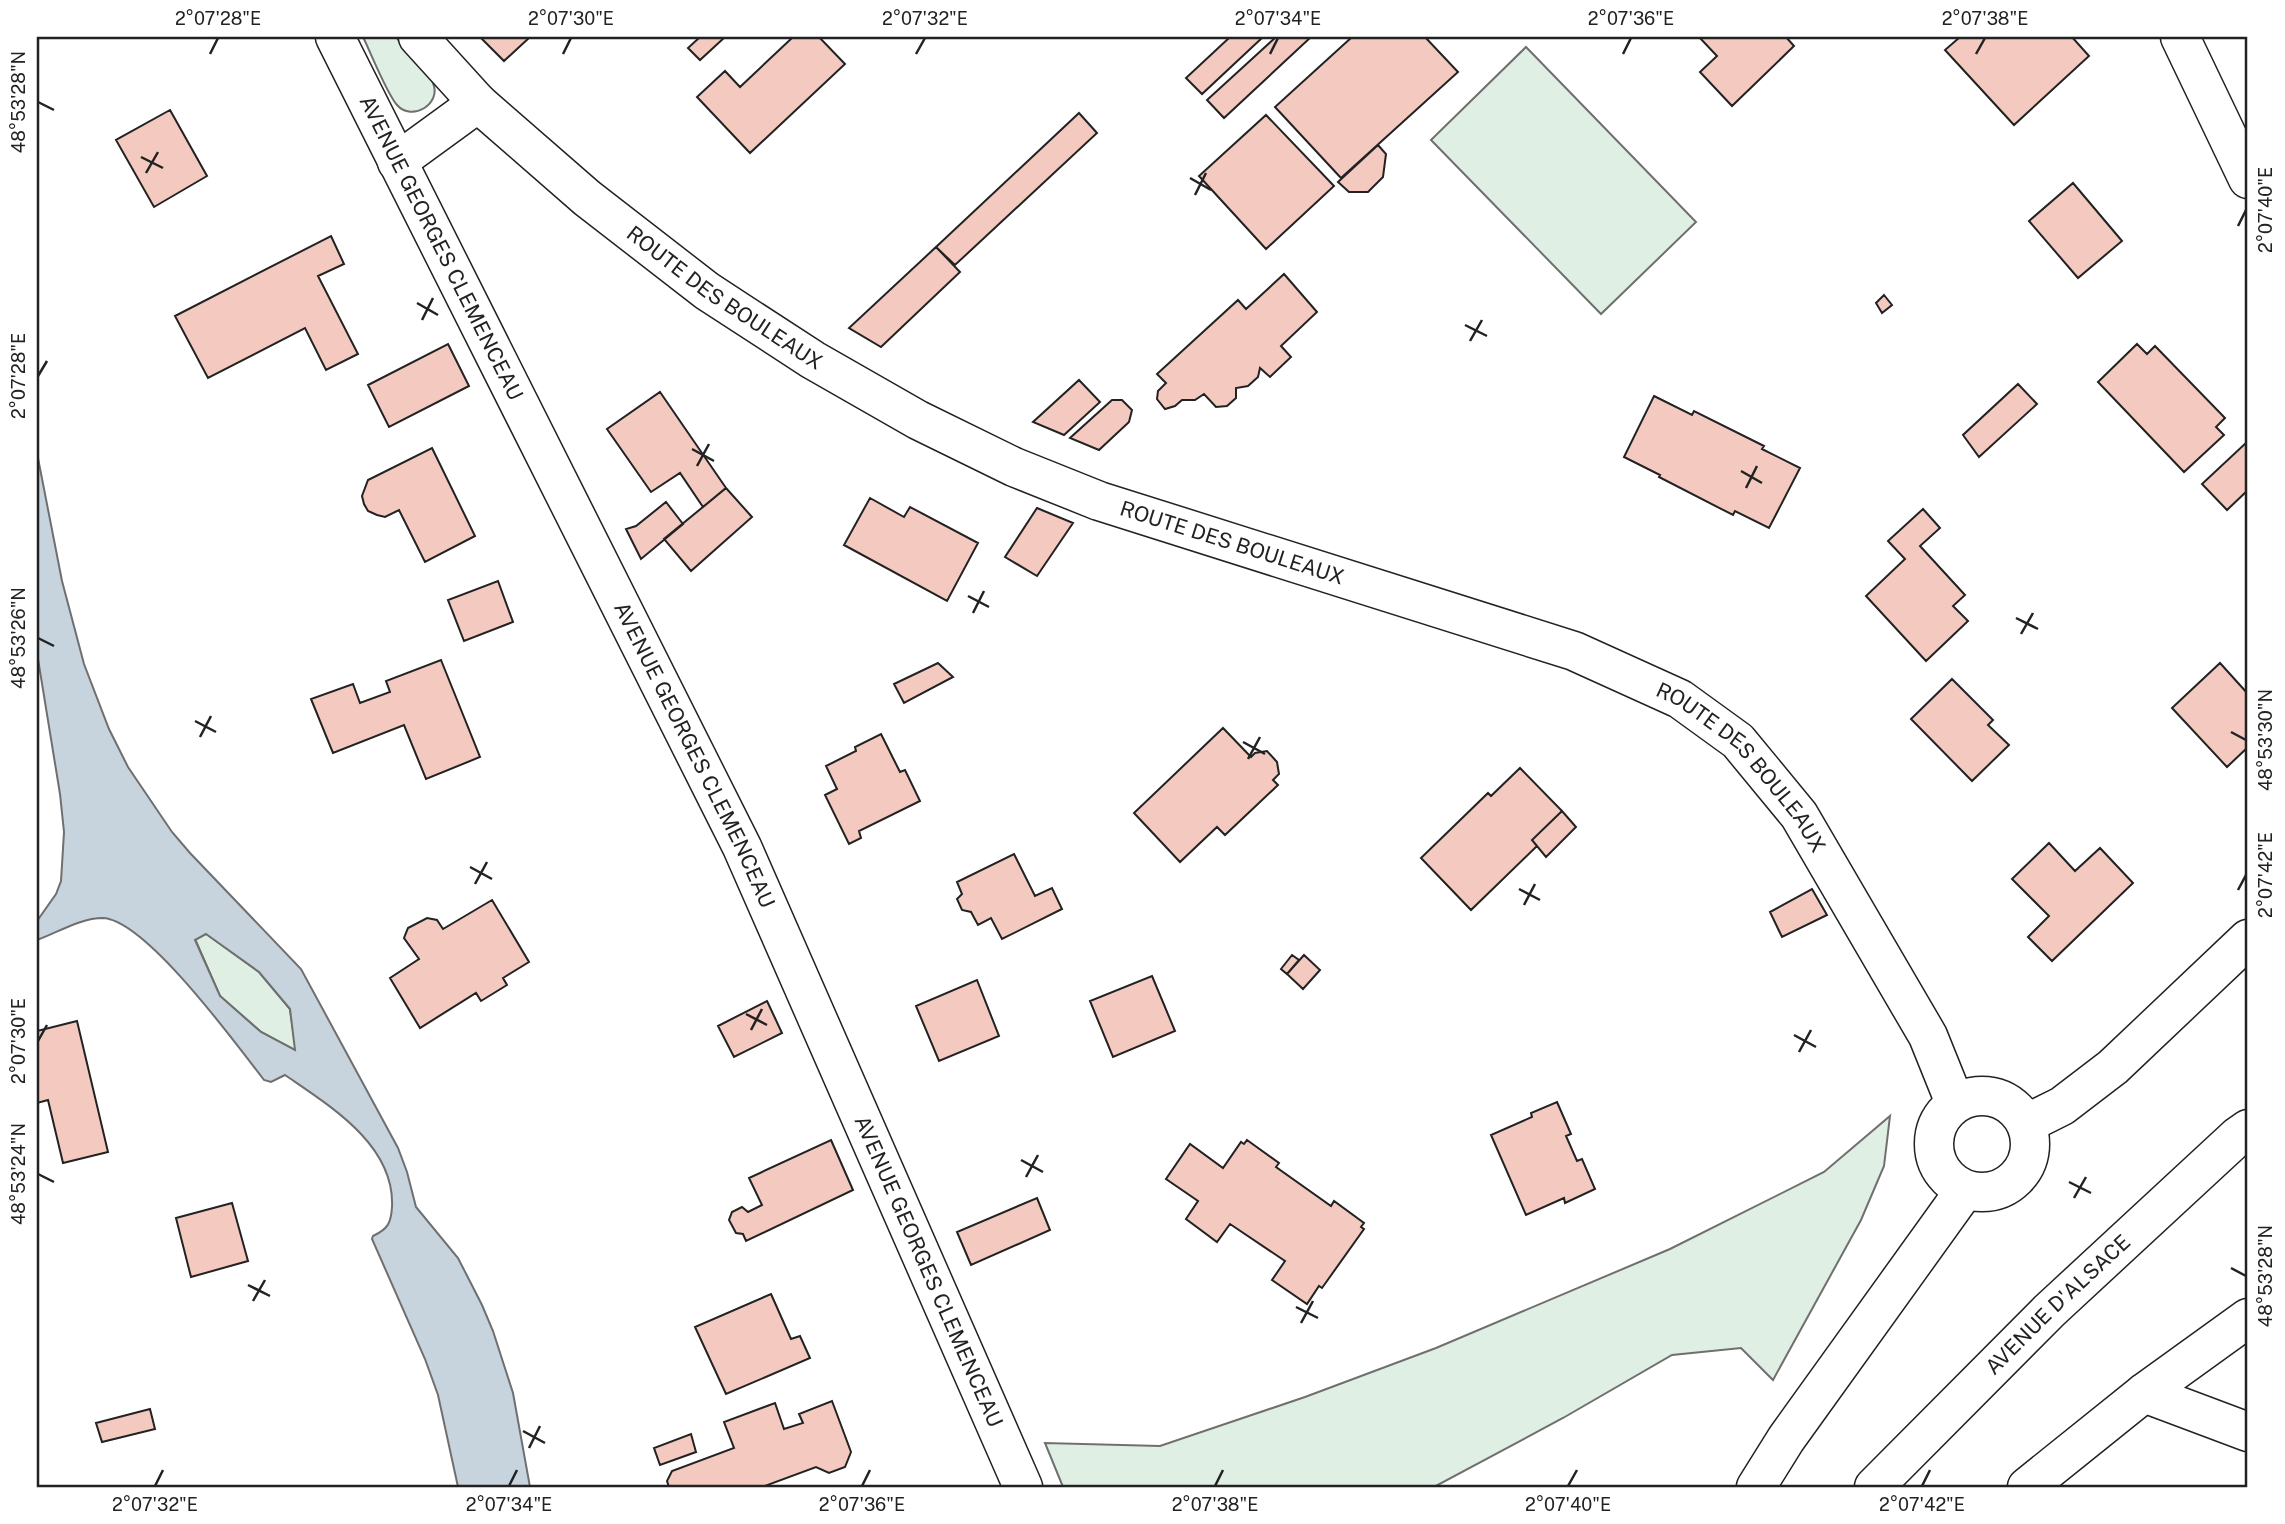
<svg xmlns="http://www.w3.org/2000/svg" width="2285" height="1524" viewBox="0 0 2285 1524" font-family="'Public Sans',sans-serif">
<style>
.green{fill:#e0efe3;stroke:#6f6f6f;stroke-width:2}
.water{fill:#c7d3dd;stroke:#6f6f6f;stroke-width:2;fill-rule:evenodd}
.building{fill:#f3c9c0;stroke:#222;stroke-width:2}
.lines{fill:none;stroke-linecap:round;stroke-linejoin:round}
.minor-casing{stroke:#222;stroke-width:41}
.minor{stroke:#fff;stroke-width:38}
.ticks{fill:none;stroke:#222;stroke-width:2.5}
.labels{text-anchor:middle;stroke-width:5;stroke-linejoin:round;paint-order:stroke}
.street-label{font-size:21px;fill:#222;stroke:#fff}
.neatline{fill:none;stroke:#222;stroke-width:2.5}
.ticks-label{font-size:18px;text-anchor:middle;fill:#222}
</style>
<rect width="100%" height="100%" fill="#fff"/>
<path class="green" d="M363 37H396C405 48 428 71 433 83 442 104 412 122 397 105 386 92 371 53 363 37Z
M1526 47 1696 222 1601 314 1431 140Z
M205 933 259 972 290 1009 296 1051 261 1032 220 996 195 939Z
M1890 1116 1884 1166 1861 1220 1773 1380 1741 1348 1672 1355 1563 1418 1434 1487H1063L1045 1443 1160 1446 1305 1397 1436 1348 1670 1249 1824 1172Z"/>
<path class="water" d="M37 453 62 581 84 664 109 729 128 767 172 832 190 853 301 969 398 1148 407 1172 416 1207 458 1258 482 1305 493 1331 513 1393 530 1487H458L438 1395 425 1359 372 1239 373 1236C388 1229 391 1223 392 1207 395 1145 330 1106 285 1075L271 1082 264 1080C236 1044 146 920 103 918 80 918 57 933 37 940V921L56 894 61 881 64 832 60 794 37 653ZM206 934 259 972 290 1009 295 1050 261 1032 220 996 195 940Z"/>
<path class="building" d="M480 37H530L504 61Z
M700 37H725L700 60 688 48Z
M793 37H819L845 64 750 153 697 97 725 71 740 87Z
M1230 37H1263L1202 94 1186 78Z
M1276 37H1311L1224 118 1207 100Z
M1352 37H1425L1458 72 1341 178 1275 107Z
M1699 37H1786L1794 46 1732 106 1700 72 1717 56Z
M1960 37H2072L2089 56 2014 125 1945 50Z
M170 110 207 176 154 207 116 140Z
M1079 113 1097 133 955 265 936 247Z
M1266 115 1334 186 1266 249 1199 176Z
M1378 145 1386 154 1383 177 1368 192H1349L1338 182Z
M2073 183 2122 241 2078 278 2029 221Z
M331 236 344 264 318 276 358 354 326 370 305 328 208 378 175 316Z
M936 247 960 272 881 347 849 328Z
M1284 274 1317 312 1281 346 1291 357 1270 377 1260 368 1258 377 1248 386 1236 388V398L1227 406 1216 407 1204 394 1195 400H1182L1175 406 1165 409 1157 399 1158 391 1166 383 1157 374 1238 300 1246 309Z
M1884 295 1892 305 1882 313 1876 303Z
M448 344 469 386 389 427 368 385Z
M2137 344 2147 354 2155 346 2225 418 2216 427 2224 435 2184 472 2098 382Z
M1079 380 1100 402 1064 435 1033 422Z
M2018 384 2037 404 1979 457 1963 435Z
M660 392 726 488 703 507 680 473 651 492 607 429Z
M1654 396 1692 415 1694 411 1764 446 1762 449 1800 468 1769 528 1735 511 1733 515 1659 477 1660 475 1624 457Z
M1112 400H1122L1132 410 1129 422 1099 450 1070 438Z
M2248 441V490L2227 510 2202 484Z
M432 448 475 536 425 562 399 510 385 517 377 515 368 511 364 504 362 496 368 480Z
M726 488 752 517 691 571 664 539Z
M870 498 904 517 910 507 978 543 947 601 844 545Z
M666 502 683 524 641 559 626 529 636 526Z
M1037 508 1073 523 1037 576 1005 557Z
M1923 509 1940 528 1920 546 1965 595 1953 606 1968 621 1926 661 1866 596 1905 559 1888 541Z
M498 581 513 622 464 641 448 600Z
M441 660 480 757 426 779 404 725 333 753 311 699 353 684 360 703 390 692 386 681Z
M938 663 953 677 904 703 894 684Z
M2220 663 2248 694V747L2227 767 2172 708Z
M1952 679 1993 720 1988 725 2009 745 1972 781 1911 719Z
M1223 728 1251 757 1255 753 1267 751 1277 762 1279 774 1273 780 1278 785 1225 835 1217 827 1180 862 1134 813Z
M881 734 900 772 905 770 920 801 859 831 861 838 849 844 825 795 837 789 826 766 856 751 855 747Z
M1520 768 1562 811 1532 840 1537 846 1471 910 1421 858 1488 793 1491 796Z
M1562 811 1576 827 1546 857 1532 840Z
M2049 843 2075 871 2100 848 2133 883 2052 961 2028 937 2049 916 2012 879Z
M1014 854 1035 896 1052 888 1062 909 1002 939 991 918 978 925 971 912 962 910 957 899 962 894 957 882Z
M1812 889 1827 915 1782 937 1770 912Z
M492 900 529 962 503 978 507 985 481 1001 476 993 420 1028 390 978 419 959 404 938 408 928 427 918 437 920 443 929Z
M1292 955 1299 960 1287 974 1281 969Z
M1304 955 1320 970 1303 989 1287 974Z
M1152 976 1175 1031 1113 1057 1090 1001Z
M977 980 999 1036 939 1061 916 1006Z
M767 1001 782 1033 734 1057 718 1026Z
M77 1021 108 1152 63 1163 48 1100 37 1103V1031Z
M1557 1102 1571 1134 1566 1136 1577 1161 1582 1159 1595 1189 1565 1203 1564 1198 1526 1215 1491 1135 1532 1117 1531 1113Z
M831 1140 853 1190 746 1241 743 1234 736 1233 729 1220 732 1212 742 1207 748 1212 762 1205 749 1178Z
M1247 1140 1279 1163 1276 1167 1331 1206 1334 1201 1364 1223 1361 1227 1364 1229 1322 1288 1319 1286 1307 1304 1272 1280 1285 1261 1230 1224 1217 1242 1186 1219 1198 1201 1166 1179 1190 1144 1223 1168 1241 1142 1244 1144Z
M1037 1198 1050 1230 971 1265 957 1232Z
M232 1203 248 1261 191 1277 176 1218Z
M771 1294 791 1339 800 1336 810 1358 726 1394 695 1327Z
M832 1401 851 1452 845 1467 829 1473 816 1467 762 1487H669L667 1481 672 1471 734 1448 724 1422 775 1403 784 1429 803 1423 799 1414Z
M150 1409 155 1429 102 1442 96 1423Z
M691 1434 696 1452 660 1465 654 1448Z"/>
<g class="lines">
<g class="minor-casing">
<g id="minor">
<path id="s1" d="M335 37 742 847 1023 1487"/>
<path id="s2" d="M418 37 478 103 587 198 707 291 813 360 918 420 1014 467 1099 501 1574 651 1680 699 1738 741 1799 815 1928 1036 1955 1103"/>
<path d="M2180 37 2248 179"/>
<path d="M397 162 478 103"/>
<circle cx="1982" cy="1144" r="48"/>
<path d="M2026 1124 2062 1106 2113 1067 2248 939"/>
<path d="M2144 1393 2248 1432"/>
<path d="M1756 1487 1786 1439 1965 1190"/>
<path id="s3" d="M1874 1487 2049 1311 2238 1136 2248 1129"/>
<path d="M2027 1487 2144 1393 2248 1318"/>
</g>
</g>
<use href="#minor" class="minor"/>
</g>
<path class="ticks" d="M210 54 218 38M563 54 571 38M916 54 925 38M1270 54 1278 38M1623 54 1631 38M1976 54 1985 38M38 102 54 110M141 157 163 168M146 173 158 152M1190 178 1211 190M1195 195 1206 173M2238 226 2246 210M417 303 438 315M422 320 433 298M1465 325 1487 336M1470 341 1482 320M38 376 47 361M692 449 714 461M697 466 709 444M1741 471 1762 483M1746 488 1757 466M968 596 989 607M973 613 984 591M2016 618 2038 629M2021 634 2033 613M38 638 54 646M195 721 216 732M2231 732 2246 740M200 737 211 716M1243 742 1265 754M1248 759 1260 737M470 867 492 879M475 884 487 862M1519 889 1540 900M2238 890 2246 875M1524 905 1535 884M746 1014 767 1025M751 1030 762 1009M1794 1035 1816 1047M38 1041 47 1025M1799 1052 1811 1030M1021 1160 1043 1172M38 1174 54 1182M1026 1177 1038 1155M2069 1182 2091 1193M2074 1198 2086 1177M2231 1268 2246 1276M248 1285 270 1296M253 1301 265 1280M1296 1307 1318 1318M1301 1323 1313 1301M523 1431 545 1443M529 1448 540 1426M155 1486 163 1470M509 1486 517 1470M862 1486 870 1470M1215 1486 1223 1470M1568 1486 1577 1470M1922 1486 1930 1470"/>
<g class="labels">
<g class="street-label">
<text dy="7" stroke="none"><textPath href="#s1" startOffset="236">AVENUE GEORGES CLEMENCEAU</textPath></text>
<text dy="7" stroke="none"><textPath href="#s2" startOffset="404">ROUTE DES BOULEAUX</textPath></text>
<text dy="7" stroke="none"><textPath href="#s2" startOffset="971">ROUTE DES BOULEAUX</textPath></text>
<text dy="7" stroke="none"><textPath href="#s1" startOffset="803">AVENUE GEORGES CLEMENCEAU</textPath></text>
<text dy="7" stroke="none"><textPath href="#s2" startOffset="1538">ROUTE DES BOULEAUX</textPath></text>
<text dy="7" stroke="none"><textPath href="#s1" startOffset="1370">AVENUE GEORGES CLEMENCEAU</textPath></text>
<text dy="7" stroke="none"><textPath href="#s3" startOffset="259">AVENUE D'ALSACE</textPath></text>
</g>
</g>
<rect width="2285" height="1524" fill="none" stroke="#ffffff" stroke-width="77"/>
<rect x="38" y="38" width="2208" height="1448" class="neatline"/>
<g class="ticks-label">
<text x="218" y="25">2°07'28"E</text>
<text x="571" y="25">2°07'30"E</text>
<text x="925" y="25">2°07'32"E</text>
<text x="1278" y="25">2°07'34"E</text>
<text x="1631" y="25">2°07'36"E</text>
<text x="1985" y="25">2°07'38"E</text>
<text transform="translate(19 102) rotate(-90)" y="6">48°53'28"N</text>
<text transform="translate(2266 210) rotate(-90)" y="6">2°07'40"E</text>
<text transform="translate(19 376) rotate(-90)" y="6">2°07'28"E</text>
<text transform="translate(19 638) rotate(-90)" y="6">48°53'26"N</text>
<text transform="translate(2266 740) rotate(-90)" y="6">48°53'30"N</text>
<text transform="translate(2266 875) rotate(-90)" y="6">2°07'42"E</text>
<text transform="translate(19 1041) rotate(-90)" y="6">2°07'30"E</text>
<text transform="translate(19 1174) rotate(-90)" y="6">48°53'24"N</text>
<text transform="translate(2266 1276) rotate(-90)" y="6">48°53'28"N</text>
<text x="155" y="1511">2°07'32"E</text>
<text x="509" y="1511">2°07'34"E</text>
<text x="862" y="1511">2°07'36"E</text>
<text x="1215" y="1511">2°07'38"E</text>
<text x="1568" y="1511">2°07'40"E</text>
<text x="1922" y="1511">2°07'42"E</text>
</g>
</svg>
